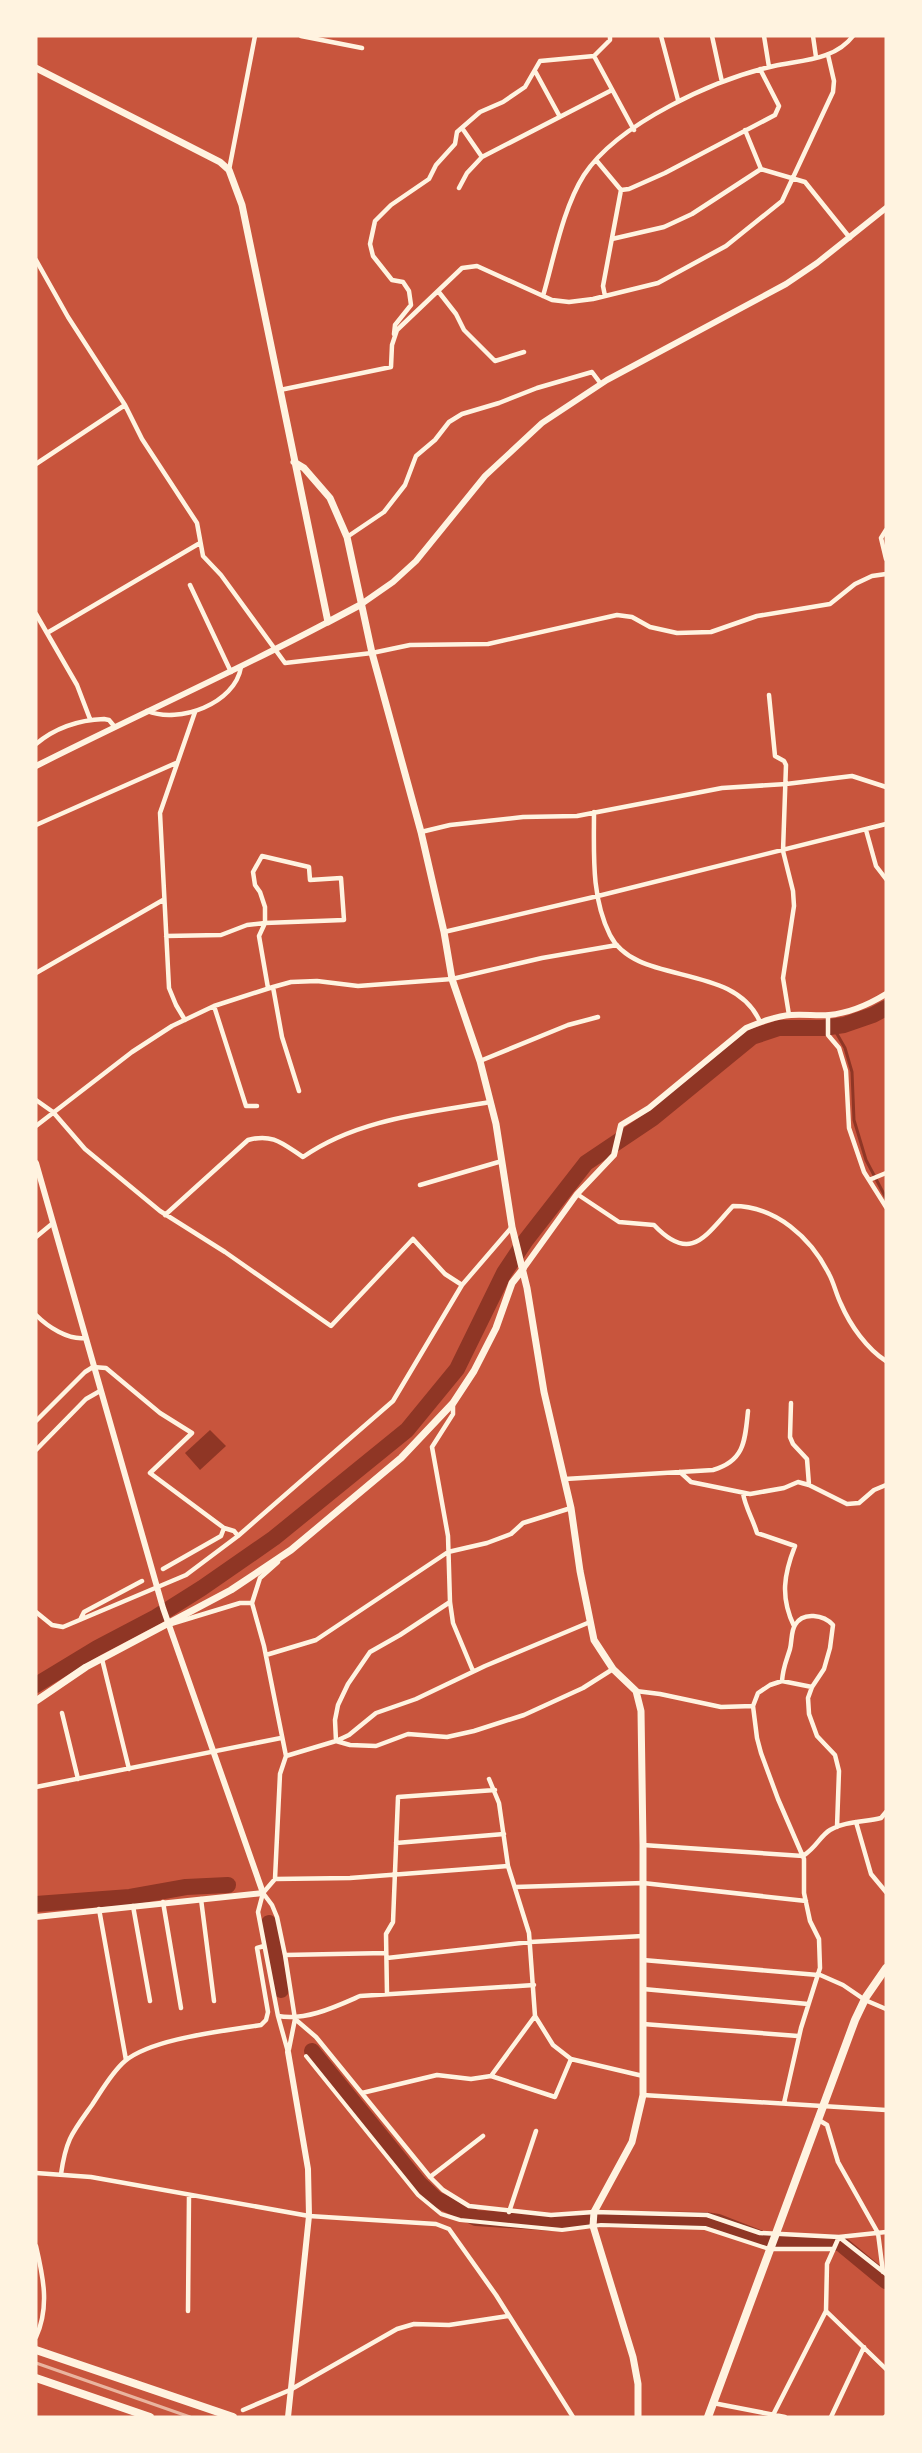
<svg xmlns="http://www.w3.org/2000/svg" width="922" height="2453" viewBox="0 0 922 2453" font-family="Signika,sans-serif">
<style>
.water{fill:#8f3625}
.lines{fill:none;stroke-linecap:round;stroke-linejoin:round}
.stream{stroke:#8f3625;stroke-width:3}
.river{stroke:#8f3625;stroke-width:16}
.pedestrian{stroke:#fff3e0;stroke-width:4}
.minor{stroke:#fff3e0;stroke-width:4.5}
.tertiary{stroke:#fff3e0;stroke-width:6}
.secondary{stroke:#fff3e0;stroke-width:7}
.primary{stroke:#fff3e0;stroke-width:8}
.rail{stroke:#e9b49f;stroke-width:3}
</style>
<rect width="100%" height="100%" fill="#c8553d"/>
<path class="water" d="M210 1430 226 1446 200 1470 185 1453Z"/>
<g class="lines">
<path class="stream" d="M833 1027 845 1048 852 1072 854 1120 866 1160 886 1198"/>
<path class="river" d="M36 1685 97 1648 156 1617 202 1588 274 1538 407 1430 457 1369 504 1273 526 1240 586 1163 653 1118 752 1037 779 1028H823L844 1025 873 1015 886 1008
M36 1904 130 1897 186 1887 228 1885
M269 1923 281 1990
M312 2051 419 2183 436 2199 476 2218 553 2223 606 2219 705 2220 718 2222 767 2241 840 2243 886 2281"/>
<path class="pedestrian" d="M306 2056 418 2195 441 2214 460 2220 562 2230 601 2225 705 2228 769 2249"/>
<path class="minor" d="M301 36 362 48
M661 36 678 100
M712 36 722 82
M764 36 769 67
M813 36 816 57
M594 56 610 40V36
M535 71 560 117
M462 128 482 157
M596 160 621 190 629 189 665 173 775 115 779 106 760 69
M761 169 805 182 850 238
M229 170 255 36
M459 188 467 173 482 157 612 90
M612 239 664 227 692 214 761 169 745 130
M36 260 68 317 125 405 142 439 197 523 203 556 221 575 285 663 372 653 410 645 488 644 617 615 632 617 650 627 677 633 711 632 757 616 830 604 855 584 872 576 886 574
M438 291 456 314 464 330 495 361 524 352
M543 296C554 258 563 208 584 175 618 123 716 79 774 66 802 60 835 60 853 36
M605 296 603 286 621 190
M394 334 395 325 411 305 409 291 403 282 392 280 373 256 370 244 375 221 391 205 429 179 436 165 455 144 457 132 480 112 503 102 525 87 540 61 594 56 634 130
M280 390 391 367 392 345 397 330 462 268 477 266 552 300 569 302 593 299 658 283 726 246 782 201 833 92 834 81 828 55
M36 464 125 405
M886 530 881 538 886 559
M347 537 384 512 405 485 416 456 435 440 449 422 462 414 499 403 537 388 592 372 601 384
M190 585 231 672
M36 614 77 685 90 719
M47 633 200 543
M769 695 775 756 784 761 786 765 783 851 793 891 794 906 783 978 789 1015
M147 711C179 724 235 704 241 667
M36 744C55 728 79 720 104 719L109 720 114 726
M594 812C594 854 591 897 610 935 636 987 734 961 760 1022
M36 825 176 763
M866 830 876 866 886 879
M421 832 450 825 523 817 577 816 722 788 786 784 852 776 886 787
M444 932 598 896 886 824
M166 936 221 935 247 925 265 923 344 920 341 878 310 880 309 867 262 856 253 872 255 885 260 892 265 907V923L259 936 268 988
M36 973 163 900
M273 987 282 1037 299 1091
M214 1006 246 1106H257
M828 1015V1035L839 1048 846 1071 849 1128 864 1172 886 1207
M185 1020 176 1005 169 988 160 813 195 712
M480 1061 568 1025 598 1017
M36 1100 53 1112 85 1149 160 1211 225 1252 331 1326 413 1239 445 1274 462 1285
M36 1126 132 1052 172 1026 214 1006 273 987 291 982 317 981 358 986 452 979 542 958 617 945
M869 1180 886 1173
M420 1185 502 1161
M577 1194 619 1222 654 1225C691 1264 705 1236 733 1206 776 1206 811 1238 829 1274 834 1283 836 1294 841 1304 850 1325 867 1349 886 1361
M165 1215 248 1140C273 1133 283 1144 303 1157 357 1119 427 1113 490 1102
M36 1237 53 1223
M36 1315C48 1327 68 1340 85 1338
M453 1403V1414L432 1447 448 1536 450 1602 453 1623 473 1671
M791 1403 790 1437 793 1444 807 1459 809 1485
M36 1421 85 1372 93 1367 106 1368 160 1413 192 1433 150 1473 224 1528 221 1536 163 1569
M36 1450 86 1399 100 1391
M680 1472 691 1482 750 1494 784 1488 798 1482 809 1485 847 1504 859 1503 874 1490 886 1485
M565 1479 713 1470C745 1461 745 1440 748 1411
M743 1493C745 1507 753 1519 757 1533L795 1546C784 1574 780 1597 794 1626
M238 1536 393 1401 462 1285 512 1227
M278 1562 260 1578 252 1603 264 1646 286 1756
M36 1612 52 1625 63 1627 186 1575 238 1536 234 1531 224 1528
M81 1618 84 1612 142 1581
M171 1624 240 1603H252
M266 1655 316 1640 448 1552 487 1543 511 1534 523 1523 571 1508
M102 1659 129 1769
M782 1681C783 1667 786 1662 790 1649 792 1641 791 1631 795 1625 803 1611 824 1615 833 1625L830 1648 824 1669 812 1687 808 1698 809 1714 817 1736 835 1755 839 1771 837 1827
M636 1691 660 1694 721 1707 753 1706
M62 1713 78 1779
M336 1741 350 1745 376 1746 408 1734 447 1737 474 1731 524 1715 583 1688 613 1669
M336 1741 335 1720 338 1705 348 1684 370 1652 400 1635 450 1602
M489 1779 499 1803 508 1866 529 1933 535 2016 553 2045 571 2059 643 2076
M36 1787 281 1738
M856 1822 871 1874 886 1892
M396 1843 504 1834
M643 1845 803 1856C817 1847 820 1836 830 1830 845 1821 865 1822 881 1818L886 1812
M275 1879 350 1878 508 1866
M515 1887 643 1883 806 1901
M263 1893 272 1905 277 1917 285 1955 295 2019 289 2049
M201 1899 214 2001
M163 1902 181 2008
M133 1906 150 2001
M99 1909 126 2060
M285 1955 386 1953
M387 1958 530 1942 643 1936
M643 1960 818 1975
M818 1974 843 1985 865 2000 886 2009
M643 1989 808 2004
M387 1994 386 1934 393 1922 398 1797 495 1790
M278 2016C306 2021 335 2007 360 1996L534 1985
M295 2019 316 2037 430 2177 443 2190 469 2206 551 2215 594 2212 707 2215 760 2233 839 2237 886 2274
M643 2024 798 2036
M288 2052 278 2016 258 1912 263 1893 275 1879 280 1774 286 1756 336 1741 349 1735 376 1713 416 1699 485 1666 590 1622
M491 2076 555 2097 571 2059
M362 2093 437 2075 471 2079 491 2076 535 2016
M643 2095 886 2110
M784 2103 801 2028 820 1968 819 1939 810 1921 804 1893V1859L778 1799 761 1753 757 1738 753 1706 758 1693 770 1685 782 1681 812 1687
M817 2119 827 2125 838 2162 878 2233 883 2272
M36 2173 91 2177 309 2216 436 2224 449 2229 496 2295 573 2417
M61 2174C66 2139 72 2133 92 2105 102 2090 112 2072 125 2061 153 2038 225 2031 261 2025L266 2020 268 2012 257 1948 264 1946
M430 2177 483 2136
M509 2212 536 2131
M36 2246C43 2276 50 2307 36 2337
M769 2249H833
M188 2311 189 2195
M826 2311 886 2369
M713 2403 785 2417
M243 2410 290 2390 397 2329 414 2324 449 2325 508 2316
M772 2417 826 2311 827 2264 839 2237 886 2232
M831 2417 864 2347
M885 2417 886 2416"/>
<path class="tertiary" d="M360 605 393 582 416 561 485 476 542 423 607 380 786 284 817 263 886 208
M36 766C133 717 232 673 328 622
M36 1163 163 1608 263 1893 36 1917
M523 1269 577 1194 614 1155 621 1125 649 1108 746 1028C761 1022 776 1016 791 1015 804 1014 817 1016 829 1015 850 1013 868 1005 886 994
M288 2052 308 2169 309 2216 288 2417"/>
<path class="secondary" d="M36 68 220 162 229 170 242 205 328 622 360 605
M294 462 304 468 330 498 347 537 372 653 421 832 444 932 452 979 480 1061 496 1124 512 1227 527 1288 544 1392 571 1508 580 1571 594 1640 613 1669 636 1691 641 1711 643 1845V2095L632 2142 594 2212 593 2226 633 2357 638 2384V2417
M36 1701 86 1667 231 1590 291 1550 401 1458 453 1403 474 1371 496 1328 512 1283 523 1269"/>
<path class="primary" d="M36 2350 233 2417
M36 2378 150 2417
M708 2417 855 2020 866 1997 886 1968"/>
<path class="rail" d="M36 2363 190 2417"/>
</g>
<rect width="922" height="2453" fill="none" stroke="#fff3e0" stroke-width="75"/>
</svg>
